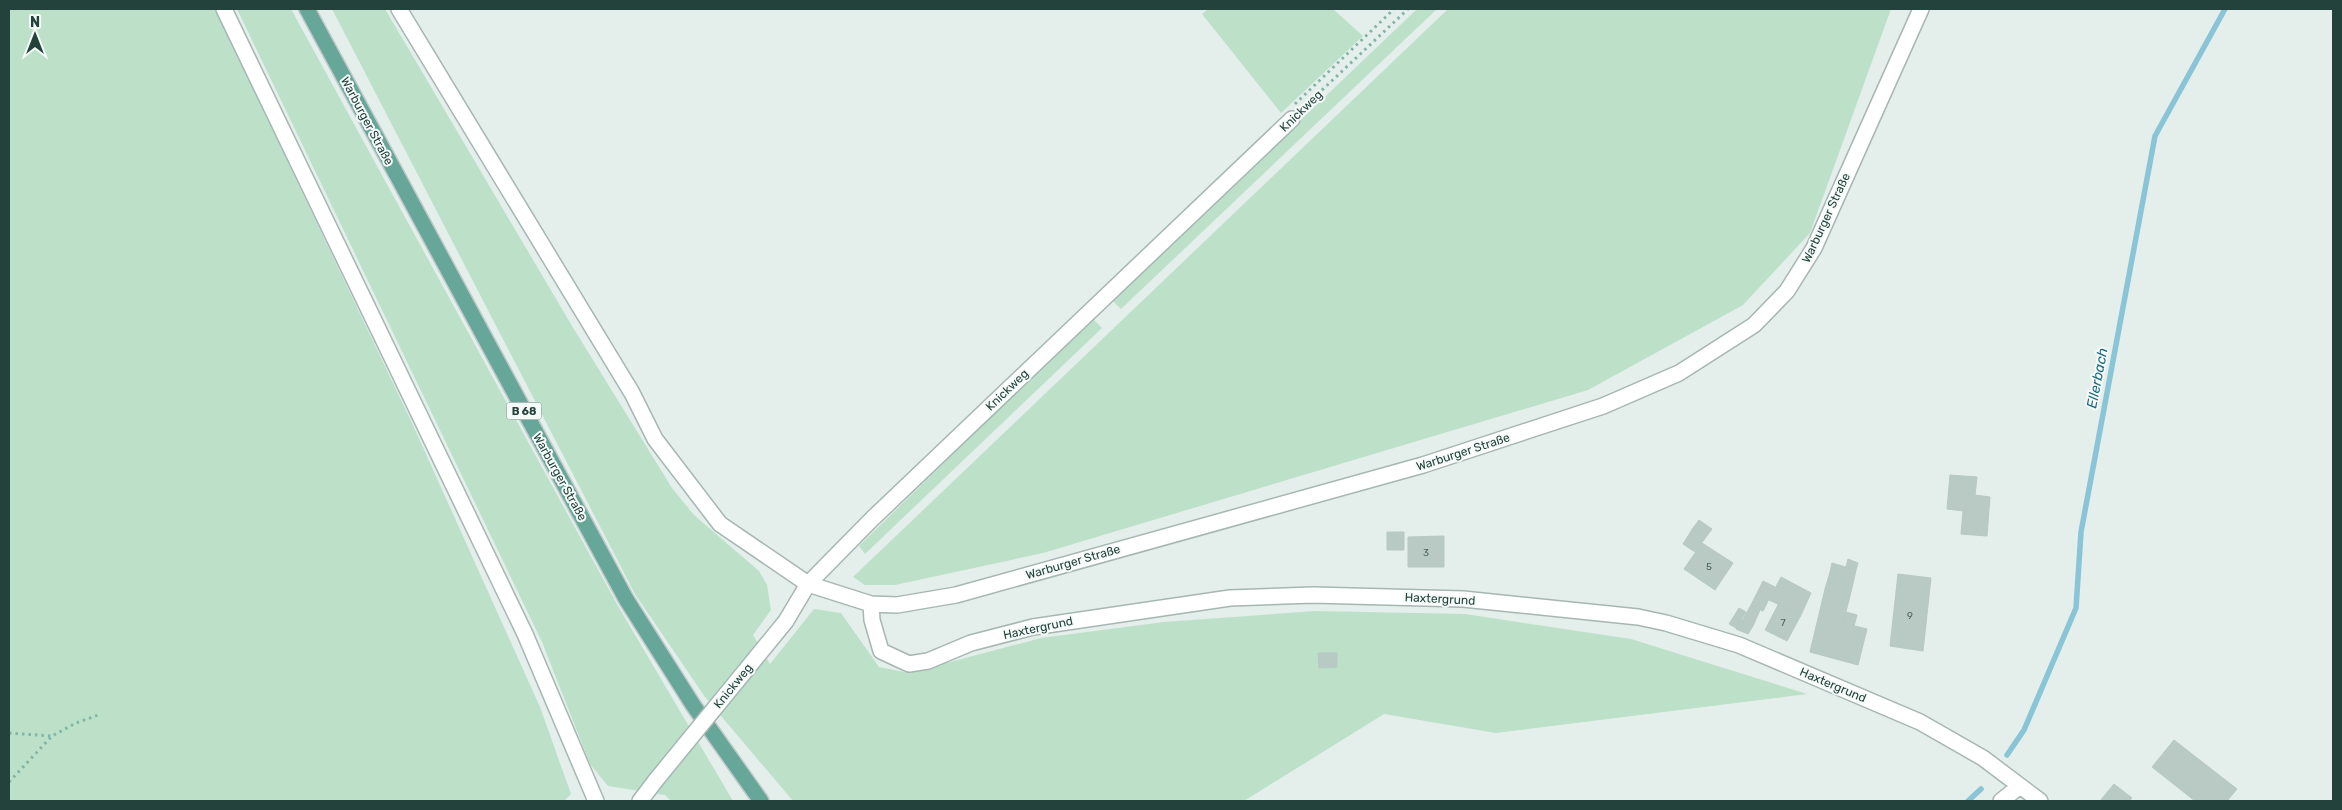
<svg xmlns="http://www.w3.org/2000/svg" width="2342" height="810" viewBox="0 0 2342 810" font-family="Rubik,sans-serif">
<style>
.green{fill:#bce1c8}
.lines{fill:none;stroke-linecap:round;stroke-linejoin:round}
.stream{stroke:#89c5d6;stroke-width:5.5}
.building{fill:#b9cac4;stroke:#b6c9c2}
.street-casing{stroke:#a6b7b3;stroke-width:18}
.primary-casing{stroke:#c1cac8;stroke-width:18}
.path{stroke:#83b4a8;stroke-width:3;stroke-dasharray:2.5 4;stroke-linecap:butt}
.street{stroke:#fff;stroke-width:15}
.primary{stroke:#66a79a;stroke-width:15}
.street-bridge-casing{stroke:#a6b7b3;stroke-width:18;stroke-linecap:butt}
.street-bridge{stroke:#fff;stroke-width:15}
.labels{text-anchor:middle;stroke-width:4;stroke-linejoin:round;paint-order:stroke}
.number-label{font-size:10px;fill:#48645d}
.shield{fill:#f5faf8;stroke:#617974;stroke-width:1}
.shield-label{font-size:11px;font-weight:bold;fill:#22423b}
.street-label{font-size:12px;fill:#22423b;stroke:#f5faf8}
.water-label{font-size:14px;font-style:italic;fill:#186982;stroke:#f5faf8}
</style>
<rect width="100%" height="100%" fill="#e4eeeb"/>
<path class="green" d="M9 9H215L412 423 540 707 571 794 564 801H9Z
M237 9H291L618 606 733 801H671L665 795 608 786 590 764 542 642Z
M332 9H385L572 326 672 488 694 515 759 571 767 585 771 610 753 635 770 664 814 609 841 613 879 667 909 673 1041 638 1164 622 1316 611 1465 614 1631 639 1807 694 1496 733 1384 714 1244 801H793L705 697 635 594Z
M1208 9H1333L1363 36 1281 113 1202 14Z
M1417 9H1437L1121 309 1112 300Z
M1448 9H1891L1810 233 1743 305 1588 390 1043 553 895 585H865L853 577Z
M1092 318 1102 328 865 554 859 546Z"/>
<g class="lines">
<path class="stream" d="M2007 755 2024 730 2076 608 2081 532 2155 136 2225 9
M1968 801 1981 789"/>
</g>
<path class="building" d="M1950 475 1977 477 1975 495 1990 497 1987 536 1961 534 1963 511 1947 509Z
M1699 520 1712 529 1706 537 1693 528Z
M1693 528 1706 537 1695 552 1683 544Z
M1387 532H1404V550H1387Z
M1444 536V567H1408V537Z
M1702 543 1733 563 1715 590 1684 569Z
M1848 559 1858 563 1856 570 1846 567Z
M1832 563 1856 570 1854 579 1830 572Z
M1830 572 1854 579 1850 596 1825 589Z
M1898 574 1931 578 1923 651 1890 646Z
M1781 577 1811 593 1801 615 1769 600Z
M1763 581 1775 587 1763 611 1751 605Z
M1825 589 1850 596 1843 623 1867 629 1858 665 1810 652Z
M1779 603 1801 615 1787 641 1765 630Z
M1751 605 1760 610 1753 626 1742 621Z
M1739 608 1746 612 1736 628 1729 624Z
M1846 612 1857 615 1854 626 1843 623Z
M1740 620 1753 626 1748 634 1736 629Z
M1318 653H1337V667L1319 668Z
M2174 740 2237 789 2227 801H2195L2152 767Z
M2114 784 2132 798 2129 801H2100Z"/>
<g class="lines">
<g class="street-casing">
<path id="street" d="M224 9 525 634 596 801
M399 9 632 393 655 439 720 524 808 584 871 604 897 605 956 595 1423 465 1603 406 1679 373 1754 325 1787 291 1814 248 1921 9
M871 604 872 620 881 651 909 664 928 661 971 643 1033 627 1230 598 1313 595 1463 599 1638 617 1666 623 1739 645 1920 722 1983 758 2040 801
M786 621 808 584 872 519 1292 119
M640 801 656 780
M2001 801 2020 786"/>
</g>
<g class="primary-casing">
<path id="primary" d="M307 9 626 599 693 705 761 801"/>
</g>
<path class="path" d="M1295 104 1394 9
M1303 108 1408 9
M9 733 51 736
M9 782 52 736 76 723 101 714"/>
<use href="#street" class="street"/>
<use href="#primary" class="primary"/>
<g class="street-bridge-casing">
<path id="street-bridge" d="M656 780 786 621"/>
</g>
<use href="#street-bridge" class="street-bridge"/>
</g>
<g class="labels">
<g class="number-label">
<text x="1426" y="556">3</text>
<text x="1709" y="570">5</text>
<text x="1910" y="619">9</text>
<text x="1783" y="626">7</text>
</g>
<rect class="shield" x="506.5" y="402.5" width="35" height="17" rx="4"/>
<g class="shield-label">
<text x="524" y="415">B 68</text>
</g>
<g class="street-label">
<text transform="translate(1301 111) rotate(-44)" y="4">Knickweg</text>
<text transform="translate(367 121) rotate(62)" y="4">Warburger Straße</text>
<text transform="translate(1826 218) rotate(-65)" y="4">Warburger Straße</text>
<text transform="translate(1007 390) rotate(-44)" y="4">Knickweg</text>
<text transform="translate(1463 452) rotate(-18)" y="4">Warburger Straße</text>
<text transform="translate(560 477) rotate(61)" y="4">Warburger Straße</text>
<text transform="translate(1073 562) rotate(-16)" y="4">Warburger Straße</text>
<text transform="translate(1440 599) rotate(3)" y="4">Haxtergrund</text>
<text transform="translate(1038 628) rotate(-12)" y="4">Haxtergrund</text>
<text transform="translate(1833 685) rotate(23)" y="4">Haxtergrund</text>
<text transform="translate(733 686) rotate(-51)" y="4">Knickweg</text>
</g>
<g class="water-label">
<text transform="translate(2097 378) rotate(-79)" y="5">Ellerbach</text>
</g>
</g>
<rect width="2342" height="810" fill="none" stroke="#22423b" stroke-width="20"/>
<g transform="translate(35 35)" stroke="#f5faf8" stroke-width="4" paint-order="stroke">
<path d="M0-4L9 19L0 12L-9 19Z" fill="#22423b"/>
<text y="-8" font-size="14" font-weight="bold" text-anchor="middle" fill="#22423b">N</text>
</g>
</svg>
